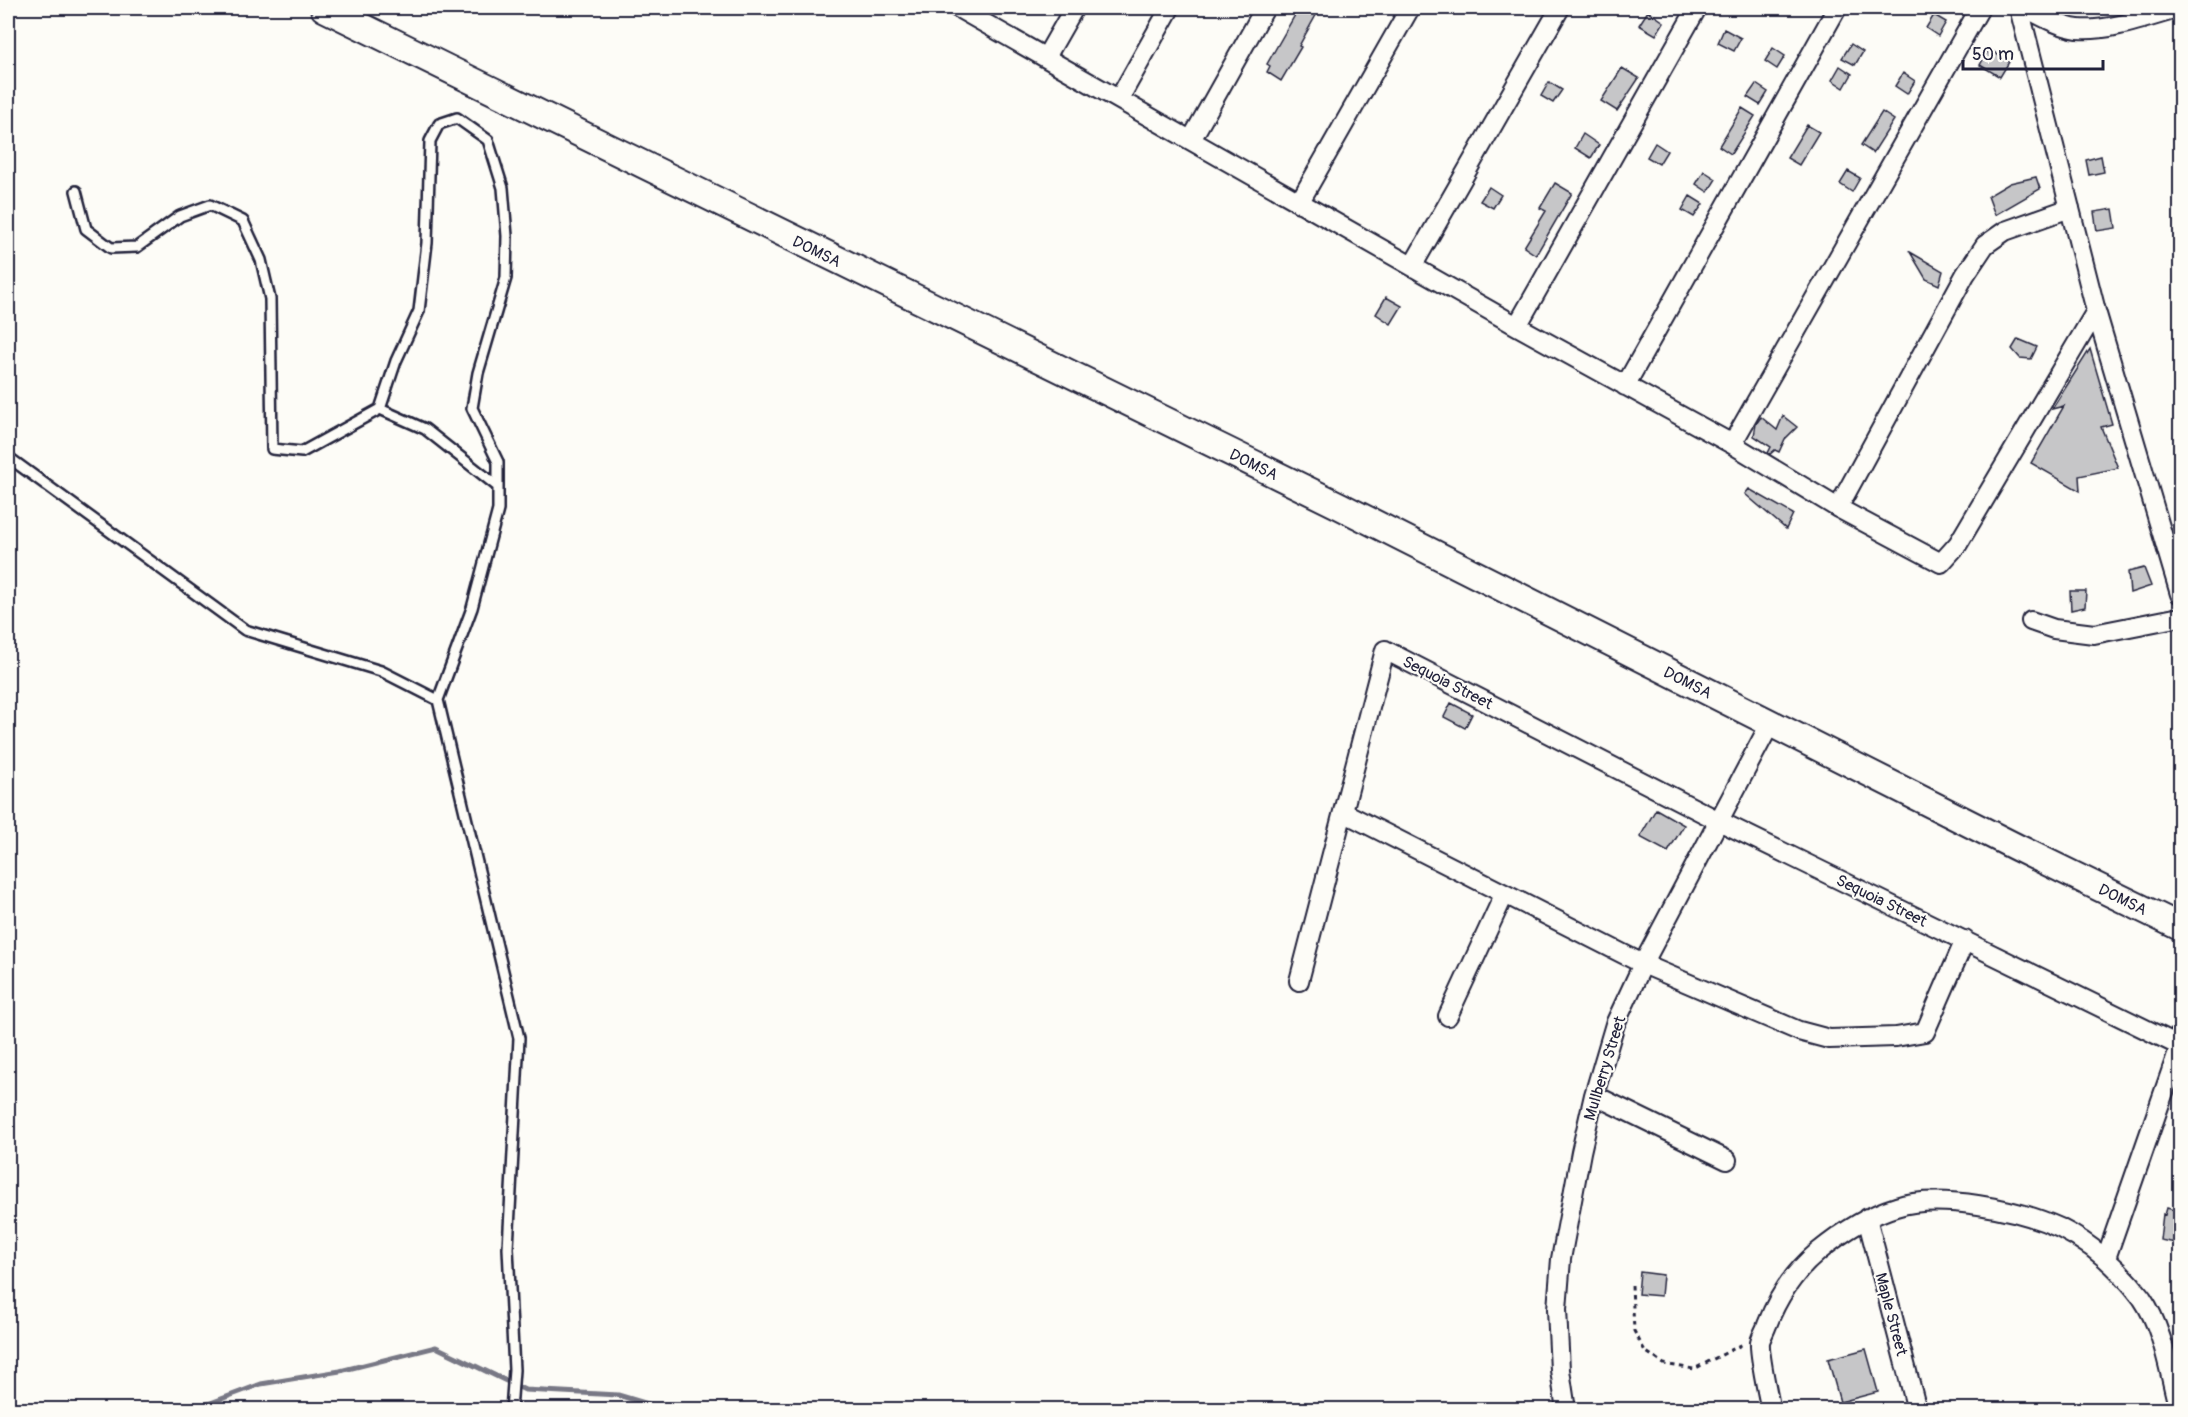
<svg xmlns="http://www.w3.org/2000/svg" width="2188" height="1417" viewBox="0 0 2188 1417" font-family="Pangolin,sans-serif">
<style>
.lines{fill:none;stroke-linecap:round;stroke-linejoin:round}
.stream{stroke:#787885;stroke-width:5}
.building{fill:#c6c6c8;stroke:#22223b;stroke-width:1.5}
.lane-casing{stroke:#22223b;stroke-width:14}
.street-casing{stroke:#22223b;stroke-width:22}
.secondary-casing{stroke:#22223b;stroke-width:30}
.path{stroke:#22223b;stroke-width:3;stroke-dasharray:4.5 4.5;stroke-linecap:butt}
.lane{stroke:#fdfcf7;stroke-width:9}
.street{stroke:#fdfcf7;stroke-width:18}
.secondary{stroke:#fdfcf7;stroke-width:26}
.labels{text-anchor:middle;stroke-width:4.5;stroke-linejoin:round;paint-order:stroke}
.street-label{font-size:16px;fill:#22223b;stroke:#fdfcf7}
</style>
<rect width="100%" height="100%" fill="#fdfcf7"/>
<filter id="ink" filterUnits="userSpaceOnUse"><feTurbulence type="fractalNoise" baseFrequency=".0167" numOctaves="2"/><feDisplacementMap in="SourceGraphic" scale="12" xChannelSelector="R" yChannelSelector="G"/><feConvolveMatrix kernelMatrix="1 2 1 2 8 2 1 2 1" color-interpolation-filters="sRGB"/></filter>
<g filter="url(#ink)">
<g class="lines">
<path class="stream" d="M192 1410 261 1384 340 1371 436 1347 525 1390 618 1395 668 1410"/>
</g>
<path class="building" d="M1299 8H1320L1299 46 1301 47 1281 81 1267 72 1270 66 1267 64Z
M1648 11 1664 22 1656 35 1639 25Z
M1934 15 1946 22 1938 36 1926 28Z
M1724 29 1741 38 1734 51 1718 43Z
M1851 44 1863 52 1855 65 1842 58Z
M1773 48 1785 56 1777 69 1765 61Z
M1989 49 2009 62 2000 77 1980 65Z
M1840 66 1852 74 1844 88 1832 80Z
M1622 68 1639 78 1617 111 1601 101Z
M1903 73 1915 81 1907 94 1895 86Z
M1549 82 1562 90 1553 103 1541 96Z
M1756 84 1768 92 1760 105 1747 97Z
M1742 108 1755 116 1731 154 1719 146Z
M1882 112 1894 120 1873 153 1861 145Z
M1807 125 1819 132 1799 165 1787 158Z
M1583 134 1599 145 1591 158 1575 148Z
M1655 143 1667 151 1659 164 1647 157Z
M2101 156 2104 172 2089 175 2086 160Z
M1704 171 1716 179 1708 192 1696 184Z
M1848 171 1860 178 1852 192 1840 184Z
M2036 177 2040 189 1995 215 1988 196 2010 183Z
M1555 183 1572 193 1536 255 1524 247 1546 211 1540 208Z
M1489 187 1501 195 1493 208 1480 201Z
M1690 196 1703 204 1694 217 1682 210Z
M2113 209 2116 228 2097 231 2094 212Z
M1910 252 1943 271 1939 285 1926 279Z
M1386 297 1402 306 1391 324 1376 314Z
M2018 339 2037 347 2031 359 2020 358 2012 349Z
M2090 349 2112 424 2101 427 2118 468 2079 476 2080 491 2031 463 2064 406 2052 409Z
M1783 416 1797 427 1785 439 1779 452 1775 450 1770 454 1768 453 1771 447 1754 436 1756 424 1761 417 1777 430Z
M1749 489 1793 514 1786 529 1745 494Z
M2144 568 2151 586 2130 593 2128 572Z
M2070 591H2086L2085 607 2071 610Z
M1451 703 1472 714 1465 728 1444 717Z
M1656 809 1684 825 1668 852 1640 837Z
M2167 1208 2181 1212V1244L2160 1240 2163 1214 2165 1215Z
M1640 1272 1663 1275 1661 1296 1638 1294Z
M1866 1349 1878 1392 1840 1402 1828 1359Z"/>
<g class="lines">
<g class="lane-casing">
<path id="lane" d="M76 191 86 229 111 248 137 247 180 216 210 205 243 221 261 260 270 299 272 449 302 452 380 409 396 361 419 311 427 243 430 141 439 124 457 118 488 140 503 188 507 236 506 278 478 373 472 408 498 462V510L472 608 438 700 519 1038 508 1248 514 1370 511 1410
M380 409 425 429 497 486
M8 457 245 630 381 671 438 700"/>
</g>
<g class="street-casing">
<path id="street" d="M958 8 1517 326 1732 444 1838 508 1941 563 1958 544 2096 311
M2019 8 2096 311 2180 594
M2026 8C2041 16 2060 27 2078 29 2108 32 2151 16 2180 8
M1046 57 1074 8
M1119 99 1170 8
M1191 140 1265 8
M1299 203 1410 8
M1413 265 1560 8
M1517 326 1697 8
M1625 386 1837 8
M1732 444 1980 8
M1838 508 1965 275 1985 245 2005 231 2070 208
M2031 621 2054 629 2094 634 2180 617
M1343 812 1643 964 1799 1031 1829 1039 1896 1037 1925 1032 1965 940
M1299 981 1385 650 1719 821 2180 1046 2106 1258
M1448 1016 1504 895
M1594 1095 1727 1160
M1867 1218 1917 1410
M1566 1410 1560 1370 1557 1309 1561 1259 1581 1152 1594 1095 1615 1024 1643 964 1770 724
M1771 1410C1768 1397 1759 1353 1760 1342 1761 1337 1765 1331 1767 1325 1778 1296 1793 1273 1818 1252 1841 1233 1866 1216 1896 1207 1939 1193 2019 1209 2060 1228 2092 1244 2121 1270 2142 1298 2164 1330 2169 1373 2179 1410"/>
</g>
<g class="secondary-casing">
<path id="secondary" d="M324 8 1340 506 2016 847 2180 927"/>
</g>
<path class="path" d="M1632 1285 1634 1331 1645 1351 1664 1364 1694 1369 1743 1344"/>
<use href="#lane" class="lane"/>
<use href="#street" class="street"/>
<use href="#secondary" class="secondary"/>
</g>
</g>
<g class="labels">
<g class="street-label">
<text transform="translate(817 251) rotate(26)" y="6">DOMSA</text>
<text transform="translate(1254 464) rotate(26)" y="6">DOMSA</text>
<text transform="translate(1448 682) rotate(27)" y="6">Sequoia Street</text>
<text transform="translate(1688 682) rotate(27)" y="6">DOMSA</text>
<text transform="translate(2123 899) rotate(26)" y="6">DOMSA</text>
<text transform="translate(1882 900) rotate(26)" y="6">Sequoia Street</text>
<text transform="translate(1604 1068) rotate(-73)" y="6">Mullberry Street</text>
<text transform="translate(1892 1314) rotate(75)" y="6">Maple Street</text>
</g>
</g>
<rect width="2188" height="1417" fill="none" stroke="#fdfcf7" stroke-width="30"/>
<rect x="15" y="15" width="2158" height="1387" fill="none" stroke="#22223b" stroke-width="2" filter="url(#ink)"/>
<path d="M1963 60v9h140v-9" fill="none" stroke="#22223b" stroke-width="3"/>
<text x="1972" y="60" font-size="18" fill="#22223b" stroke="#fdfcf7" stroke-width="4.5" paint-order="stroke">50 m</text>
</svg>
